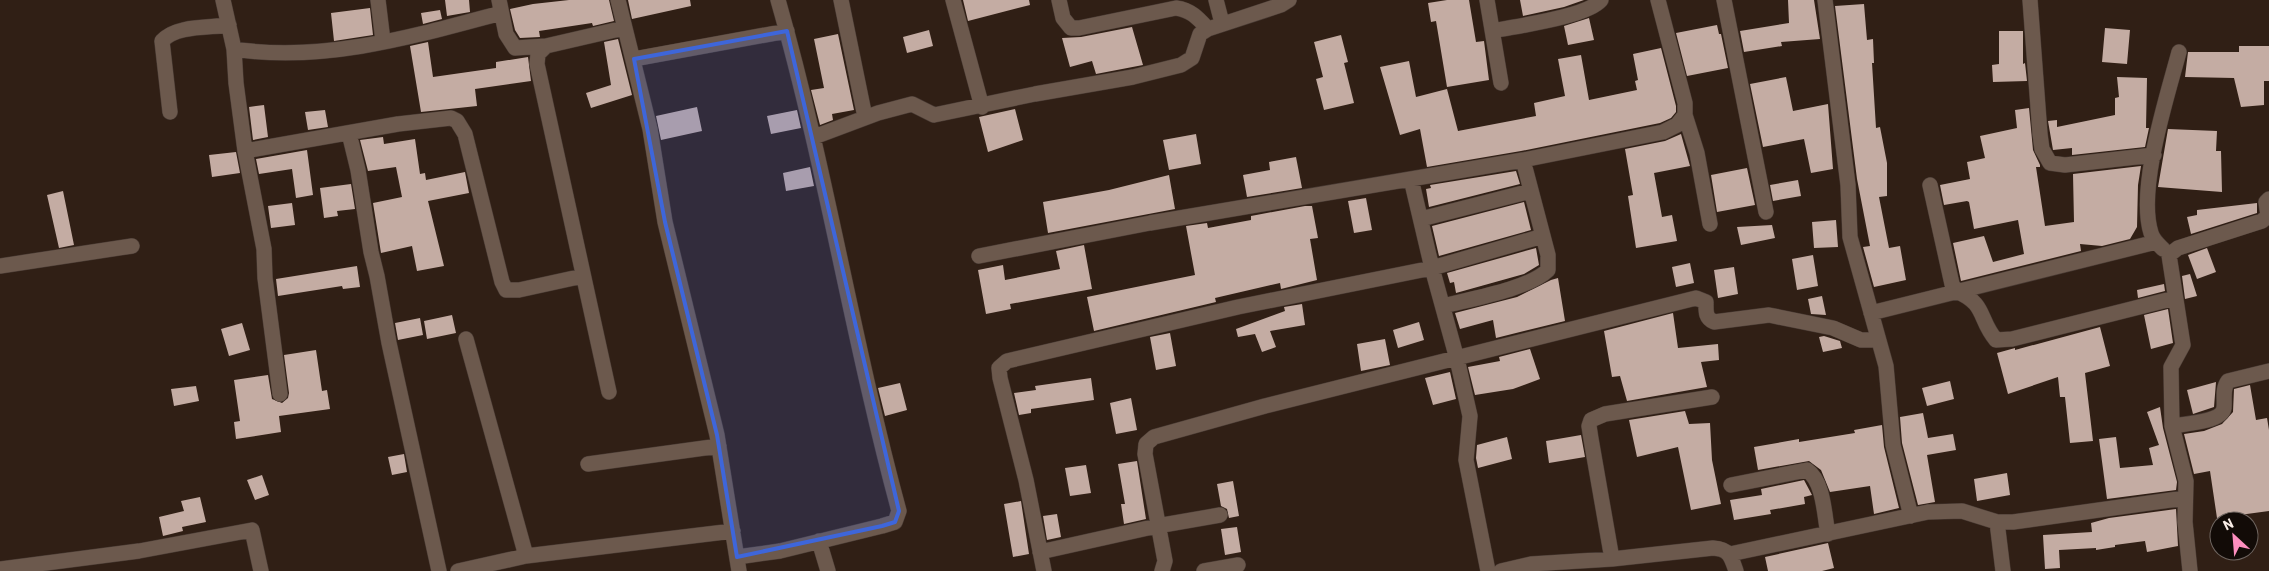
<svg xmlns="http://www.w3.org/2000/svg" width="2269" height="571" viewBox="0 0 2269 571" font-family="Barlow,sans-serif">
<style>
.building{fill:#c4aca3}
.lines{fill:none;stroke-linecap:round;stroke-linejoin:round}
.minor-casing{stroke:#493b34;stroke-width:16}
.minor{stroke:#6c594d;stroke-width:15}
.marked{fill:#3e66da;fill-opacity:0.2;stroke:#3e66da;stroke-width:4;stroke-linejoin:round}
</style>
<rect width="100%" height="100%" fill="#301f15"/>
<path class="building" d="M445 0H469L470 12 447 16Z
M569 0H609L614 21 593 26 592 23 539 31 540 37 520 38 515 30 510 9 533 4Z
M628 0H690L691 6 632 19Z
M963 0H1029L1030 5 968 21Z
M1447 0H1469L1476 42 1484 41 1489 80 1447 87 1436 21 1431 22 1428 3Z
M1520 0H1584L1564 7 1523 16Z
M1788 0H1814L1820 39 1781 42 1782 46 1744 52 1740 31 1789 23Z
M1864 4 1867 40 1873 39 1874 63H1872L1876 128 1880 127 1887 163V196L1879 197 1889 248 1900 246 1906 280 1874 287 1863 247 1870 246 1857 179 1835 6Z
M370 8 373 35 334 41 331 13Z
M440 10 442 19 423 24 421 13Z
M1589 18 1594 40 1568 45 1564 26Z
M1717 25 1719 34H1721L1728 68 1687 76 1676 33Z
M1132 27 1143 65 1096 74 1092 61 1070 67 1062 38 1081 37Z
M2105 28 2130 30 2127 64 2102 62Z
M929 30 933 46 907 53 903 37Z
M1999 31H2023V64L2025 63 2027 81 1993 82 1992 65 1999 64Z
M838 34 854 110 832 114 833 120 820 125 811 90 824 88 814 39Z
M1341 35 1348 62 1344 63 1354 103 1324 110 1316 79 1323 77 1314 42Z
M618 39 632 95 591 108 586 93 611 85 604 42Z
M428 42 433 77 496 68V62L528 57 531 81 475 89 477 106 421 112 410 46Z
M2239 46H2269V81H2264V105L2241 107 2234 78 2185 77 2188 52H2239Z
M1661 48 1676 106V112L1671 118 1660 123 1521 151 1427 167 1420 129 1400 135 1380 67 1409 61 1416 97 1447 89 1458 131 1536 116 1534 103 1565 96 1558 59 1581 55 1589 100 1637 90 1635 81 1638 80 1633 54Z
M1786 77 1793 111 1828 104 1833 169 1811 173 1804 139 1763 147 1750 84Z
M2117 77 2147 78 2146 128H2149L2145 147 2072 155V148L2053 150 2048 121 2057 120V127L2115 115V98L2119 97Z
M264 105 268 137 253 140 249 107Z
M697 107 702 131 661 140 656 116Z
M2029 108 2033 150 2040 165V167H2036L2045 226 2074 222 2073 174 2141 166 2138 185 2137 227 2130 239 2102 246 2080 244 2081 251 1961 281 1953 243 1984 236 1993 262 2024 254 2018 220 1974 229 1969 202 1967 201 1944 205 1940 185 1970 179 1967 162 1985 158 1980 136 2017 128 2015 110Z
M1015 109 1023 140 988 152 979 117Z
M325 110 328 127 308 130 305 112Z
M797 110 801 128 771 134 767 116Z
M2168 129 2217 131 2216 151H2221L2222 192 2158 187Z
M1196 134 1201 164 1169 170 1163 140Z
M1681 134 1690 166 1654 173 1662 217 1672 215 1677 241 1636 248 1628 196 1633 195 1625 149 1665 141Z
M383 137 384 144 415 139 420 174 425 173 426 180 465 172 469 193 428 201 444 266 417 271 412 246 381 253 373 203 402 197 396 167 368 171 360 140Z
M307 150 313 195 296 198 292 169 259 174 256 159Z
M236 152 240 173 212 177 209 155Z
M1296 157 1302 188 1247 197 1243 175 1270 170 1269 162Z
M810 167 814 186 786 191 783 173Z
M1747 168 1755 205 1717 212 1711 175Z
M1516 171 1520 184 1429 207 1426 189 1431 188 1430 185Z
M1169 175 1175 209 1048 233 1043 202 1109 190Z
M1798 180 1801 196 1773 201 1770 185Z
M351 184 355 209 337 211 338 216 324 218 320 188Z
M63 191 74 245 59 248 47 195Z
M1366 198 1372 230 1354 233 1348 201Z
M1524 202 1531 230 1439 256 1432 226Z
M292 203 295 225 271 228 268 206Z
M2257 203V213L2191 234 2187 217 2197 215V210Z
M1305 206H1312L1318 238 1310 239 1317 280 1281 289 1280 283 1215 298 1216 302 1094 331 1087 297 1195 275 1186 226 1207 223 1208 228 1251 220V216Z
M1836 220 1838 247 1814 248 1812 222Z
M1772 225 1775 238 1741 245 1737 227Z
M1084 245 1092 289 1010 304 1011 309 986 314 978 270 1003 265 1005 280 1060 269 1056 251Z
M1536 248 1539 265 1524 274 1456 293 1454 282 1450 283 1447 273Z
M2207 248 2216 272 2197 279 2188 255Z
M1813 255 1818 286 1797 290 1792 259Z
M1690 263 1694 283 1676 287 1672 267Z
M357 266 360 287 343 289 342 286 278 296 276 279Z
M1734 267 1738 294 1718 298 1714 270Z
M2190 274 2197 296 2185 299 2182 276Z
M1558 278 1565 321 1496 338 1493 320 1460 329 1455 313 1517 297 1551 280Z
M2164 284 2165 291 2138 298 2137 290Z
M1822 296 1826 315 1811 314 1808 299Z
M1302 304 1305 325 1270 331 1276 347 1262 352 1255 334 1238 337 1236 329 1285 311 1284 307Z
M2168 309 2173 343 2151 349 2144 315Z
M1673 313 1678 348 1718 344 1719 360 1701 362 1707 387 1627 401 1620 376 1612 377 1604 331Z
M452 315 456 333 427 339 424 321Z
M420 318 423 335 398 340 395 323Z
M1419 322 1424 340 1398 348 1393 330Z
M242 323 250 350 229 356 221 329Z
M2100 327 2110 366 2085 373 2093 441 2070 443 2065 397H2060L2058 377 2008 394 1997 353 2015 348V350Z
M1170 333 1176 366 1156 370 1150 337Z
M1824 336 1840 341 1842 348 1823 352 1819 337Z
M1385 339 1390 365 1361 371 1357 344Z
M1530 349 1540 379 1513 389 1475 395 1468 367 1500 361 1499 357Z
M316 350 322 391 327 390 330 409 279 416 281 432 236 439 234 422 240 421 234 380 268 375 272 399 282 403 288 398 289 393 284 355Z
M1450 372 1456 399 1433 405 1425 378Z
M1091 378 1094 400 1031 409V413L1019 415 1014 393 1036 390 1035 386Z
M1950 381 1954 399 1927 406 1922 388Z
M2216 382 2214 407 2193 414 2187 390Z
M900 383 907 410 885 416 878 388Z
M2250 385 2256 420 2267 418 2269 430V511L2217 518 2210 471 2194 474 2184 434 2204 431 2222 424 2233 412 2234 389Z
M196 386 199 401 174 406 171 389Z
M1131 398 1137 430 1116 434 1110 403Z
M2160 407 2163 428 2177 482 2176 490 2107 499 2099 439 2116 437 2120 468 2153 465 2149 448 2159 445 2147 412Z
M1685 411 1689 424 1710 423 1712 460 1721 504 1691 510 1678 447 1637 457 1629 420Z
M1923 413 1928 438 1953 434 1956 450 1927 455 1935 502 1918 505 1902 443 1900 417Z
M1882 425 1884 447 1899 508 1874 514 1870 486 1830 492 1821 470 1809 461 1758 470 1754 447 1799 439V442L1855 433 1854 430Z
M1581 435 1585 457 1549 463 1546 441Z
M1507 437 1512 459 1478 468 1476 458 1477 445Z
M404 454 407 472 392 475 388 457Z
M1137 461 1146 519 1124 524 1121 504H1125L1118 464Z
M1086 465 1091 493 1070 496 1065 468Z
M2007 473 2010 495 1977 501 1974 479Z
M262 475 269 495 255 500 247 480Z
M1804 480 1812 495 1804 497 1805 504 1770 510 1771 514 1734 520 1730 500 1762 495 1761 489Z
M1233 481 1239 516 1229 518 1227 509 1221 506 1217 484Z
M200 497 206 522 182 527 183 531 163 536 159 517 184 511 181 501Z
M1021 501 1029 554 1013 557 1004 504Z
M2176 509 2178 546 2147 552 2145 541 2115 545V547L2096 550V548L2059 550 2060 568 2045 569 2043 535 2092 532 2091 523 2109 518Z
M1057 514 1061 537 1047 540 1043 516Z
M1237 527 1241 552 1225 555 1221 529Z
M1828 543 1834 568 1822 571H1768L1765 557Z"/>
<g class="lines">
<g class="minor-casing">
<path id="minor" d="M223 0 234 49 236 83 245 151 264 249 265 278 280 394
M378 0 383 41
M499 0 506 34 515 48 546 46
M618 0 650 129 665 222 717 435 739 571
M841 0 865 117
M953 0 982 107
M1059 0 1063 18 1071 28H1079L1176 8C1191 10 1198 18 1208 29
M1216 0 1222 23
M1487 0 1501 83
M1724 0 1766 212
M1825 0 1848 185 1850 237 1886 366 1893 445 1911 516
M2030 0 2040 134 2042 149 2050 163 2065 165 2154 155
M1493 31C1516 26 1587 17 1601 0
M234 49C324 63 415 36 501 13
M634 59 787 31
M170 112 162 41C176 25 209 28 229 25
M1685 115 1697 153 1710 224
M349 133 358 170 371 252 377 276 389 343 439 571
M814 137 878 113 912 104 934 115 1035 94 1133 77 1181 65 1192 58 1200 34 1208 29 1281 5 1289 0
M245 151 398 124 451 118 457 121 465 134 502 282 506 290H519L583 276
M1411 179 1432 268 1457 359 1470 416 1466 460 1488 571
M1930 185 1952 284 1956 291C1987 304 1978 319 1996 340L2012 339 2175 298
M1421 219 1531 191
M2163 249C2158 244 2153 240 2151 233 2137 189 2167 97 2179 52
M979 256 1150 223 1523 160 1663 132 1677 125 1685 115V103L1658 0
M0 266 132 246
M1443 306C1470 299 1529 289 1548 270V255L1523 160
M1871 313 2156 242
M466 339 526 556
M609 392 537 64 538 54 546 46 624 28
M2172 426C2184 424 2222 422 2224 408 2225 399 2222 389 2228 381L2269 371
M588 464 719 446
M1731 485 1807 470C1824 482 1824 514 1828 534
M1997 522 2003 571
M819 541 828 571
M1040 552 1157 526 1220 515
M1730 554 1928 512 1962 511 1997 522H2013L2185 498
M737 557 780 551 882 526 895 522 899 511C853 342 826 168 778 0
M1612 559 1591 439 1589 426 1591 420 1605 414 1712 397
M0 569 139 551 252 530 261 571
M458 571 526 556 733 531
M1044 571 1026 480 1000 378 999 368 1007 361 1238 307 1432 268 1543 236
M1162 571 1165 561 1145 454 1146 444 1154 437 1265 406 1696 298 1706 302C1706 311 1705 318 1714 322L1769 315 1833 328 1861 340H1878
M1204 571 1238 565
M1501 571 1531 564 1612 559 1713 548C1729 549 1731 556 1736 571
M2190 571 2185 522 2186 481 2172 426 2171 367 2183 345 2169 255 2178 248 2262 221 2268 216 2266 202 2269 199"/>
</g>
<use href="#minor" class="minor"/>
</g>
<path class="marked" d="M787 31 899 511 895 522 882 526 737 557 717 435 665 222 634 59Z"/>
<g transform="translate(2234 536) rotate(334)"><circle r="24" fill="#120b07" stroke="#6f6661"/>
<path d="M0-4L9 19L0 12L-9 19Z" fill="#fd8ebf"/>
<text y="-8" font-size="14" font-weight="bold" text-anchor="middle" fill="#faeee7">N</text>
</g>
</svg>
